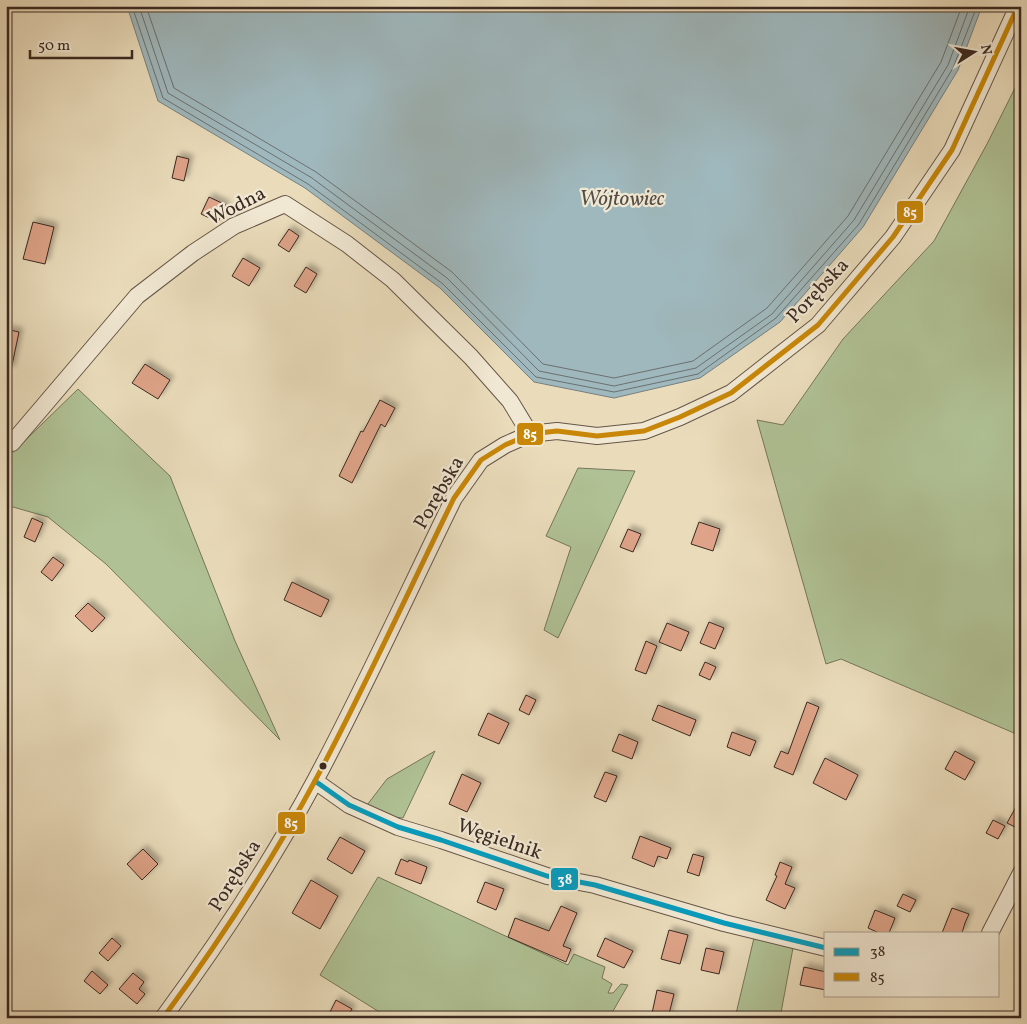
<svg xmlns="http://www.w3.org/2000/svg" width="1027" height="1024" viewBox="0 0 1027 1024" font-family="Vollkorn,serif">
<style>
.green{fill:#b0c295;stroke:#75765b}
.water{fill:#9fb8bd;stroke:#777f7f}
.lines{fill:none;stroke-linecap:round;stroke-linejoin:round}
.shore{stroke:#6c706f;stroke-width:1}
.building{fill:#dea388;stroke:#3a2921;filter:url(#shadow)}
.minor-casing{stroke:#665648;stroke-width:18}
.minor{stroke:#f1e8d3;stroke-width:16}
.bus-1-casing{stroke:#f1e8d3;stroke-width:9}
.bus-2-casing{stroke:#f1e8d3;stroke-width:9}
.bus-1{stroke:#069cbd;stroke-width:5}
.bus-2{stroke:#c88708;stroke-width:5}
.bus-dot{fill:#3a2921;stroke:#f1e8d3;stroke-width:2}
.labels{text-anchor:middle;stroke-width:4.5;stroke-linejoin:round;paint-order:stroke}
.street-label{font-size:20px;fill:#3a2921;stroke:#f1e8d3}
.water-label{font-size:21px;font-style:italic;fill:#534d48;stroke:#f1e8d3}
.line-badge{stroke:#f1e8d3;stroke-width:2}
.badge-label{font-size:14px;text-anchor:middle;font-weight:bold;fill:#fff}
</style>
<defs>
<filter id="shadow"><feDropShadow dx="4" dy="-4" stdDeviation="2.5" flood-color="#0004"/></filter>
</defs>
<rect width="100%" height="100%" fill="#eadcbb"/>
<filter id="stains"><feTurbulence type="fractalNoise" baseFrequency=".004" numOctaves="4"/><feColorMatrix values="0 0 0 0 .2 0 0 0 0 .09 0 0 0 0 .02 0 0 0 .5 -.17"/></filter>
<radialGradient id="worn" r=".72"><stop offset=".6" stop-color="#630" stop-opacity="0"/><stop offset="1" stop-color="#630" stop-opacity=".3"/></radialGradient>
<path class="green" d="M1021 76V736L841 659 826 664 757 420 783 425 843 339 934 241 987 144Z
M78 389 170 476 235 641 280 740 106 564 48 517 6 505V459Z
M578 468 635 471 558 638 544 630 571 547 546 536Z
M435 751 403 818 393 817 367 805 387 779Z
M378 877 568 965 574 954 605 967 602 978 612 984 608 993H613L621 984 628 985 609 1018H389L320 975Z
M754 938 793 948 780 1018H735Z"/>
<path class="water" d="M127 6H982L958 70 863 227 780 322 700 378 614 398 534 382 440 288 305 188 158 101Z"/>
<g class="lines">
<path class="shore" d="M132 6 163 98 308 184 443 284 536 377 614 392 698 374 776 318 859 224 953 68 977 6
M139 6 168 93 312 178 447 278 539 371 614 386 696 368 772 314 854 220 948 65 970 6
M146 6 174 88 316 172 452 272 543 364 614 378 693 361 767 308 848 216 941 62 962 6"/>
</g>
<path class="building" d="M177 156 189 159 184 181 172 178Z
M209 197 226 205 218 222 201 214Z
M33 222 54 227 45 264 23 259Z
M289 229 299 236 289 252 278 245Z
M243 258 260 268 249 286 232 276Z
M306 267 317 274 306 293 294 286Z
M6 329 19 332 11 370 6 369Z
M145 364 170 380 158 399 132 383Z
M380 400 395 408 385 427 381 424 352 483 339 476 361 431 363 432Z
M32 518 43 523 35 542 24 537Z
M699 522 720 529 713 551 691 544Z
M628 529 641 534 633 552 620 547Z
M53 557 64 565 52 581 41 572Z
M292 582 329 600 321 617 284 600Z
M88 603 105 618 92 632 75 616Z
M709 622 724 628 715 649 700 643Z
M667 623 689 632 681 651 659 642Z
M646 641 657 646 646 674 635 670Z
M705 662 716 667 710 680 699 675Z
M526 695 536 700 529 715 519 710Z
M807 702 819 707 793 775 774 767 781 751 788 754Z
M658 705 696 720 690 736 652 720Z
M488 713 509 723 499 744 478 735Z
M732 732 756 741 750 756 727 747Z
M619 734 638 742 632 759 612 751Z
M955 751 975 762 965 780 945 769Z
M825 758 858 775 846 800 813 783Z
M605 772 617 776 606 802 594 797Z
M462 774 481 783 467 812 449 804Z
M1021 798V830L1007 823Z
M993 820 1005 826 998 839 986 833Z
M640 836 671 848 667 859 658 856 654 867 632 858Z
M340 837 365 851 352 874 327 859Z
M143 849 158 864 142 880 127 864Z
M693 854 704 857 699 876 687 872Z
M401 859 408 862 409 860 427 867 421 884 395 874Z
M780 862 792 867 785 884 795 888 785 909 766 900 777 876 775 875Z
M311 880 338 896 320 929 292 913Z
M485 882 504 889 496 910 477 902Z
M903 894 916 900 910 912 897 906Z
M561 906 577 913 563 946 571 949 566 962 508 937 515 918 549 931Z
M952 908 969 914 965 923 962 933H942Z
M875 910 895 918 889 933H879L868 928Z
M669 930 688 935 680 964 661 959Z
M112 938 121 946 108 961 99 953Z
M605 938 633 951 624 968 597 956Z
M706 948 724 952 719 974 701 970Z
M804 967 826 972V990L800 985Z
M92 971 108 985 100 994 84 981Z
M133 973 144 982 139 989 145 994 137 1004 119 989Z
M657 990 674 994 668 1018H651Z
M336 1000 352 1009 347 1018H327Z"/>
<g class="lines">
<g class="minor-casing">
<path id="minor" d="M12 443 137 296 193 253 234 226 285 204 347 244 393 280 471 357 510 401 530 434
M315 781 349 805 398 827 441 840 547 876 595 885 724 923 826 948
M990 933 1021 873
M163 1018C219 942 271 863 316 779 365 687 408 592 454 498L481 460 505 445 530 434 557 431 597 436 644 431 680 417 731 393 818 325 893 237 952 150 1018 6"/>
</g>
<use href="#minor" class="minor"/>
<g class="bus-1-casing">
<path id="bus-1" d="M315 781 349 805 398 827 441 840 547 876 595 885 724 923 826 948"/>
</g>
<g class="bus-2-casing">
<path id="bus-2" d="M163 1018C219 942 271 863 316 779 365 687 408 592 454 498L481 460 505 445 530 434 557 431 597 436 644 431 680 417 731 393 818 325 893 237 952 150 1018 6"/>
</g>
<use href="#bus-1" class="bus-1"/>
<use href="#bus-2" class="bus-2"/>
</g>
<circle class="bus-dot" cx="323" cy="766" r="4.5"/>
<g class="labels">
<g class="street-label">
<text transform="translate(236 205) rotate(-27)" y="7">Wodna</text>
<text transform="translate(817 290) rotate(-47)" y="7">Porębska</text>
<text transform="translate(438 492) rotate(-60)" y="7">Porębska</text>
<text transform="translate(500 838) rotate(19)" y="7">Węgielnik</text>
<text transform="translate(234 875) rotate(-58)" y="7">Porębska</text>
</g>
<g class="water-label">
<text x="622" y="205">Wójtowiec</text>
</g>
</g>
<g class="line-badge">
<rect x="896" y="200" width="28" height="24" rx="5" fill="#c88708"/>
<rect x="516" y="422" width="28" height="24" rx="5" fill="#c88708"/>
<rect x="277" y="811" width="29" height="24" rx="5" fill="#c88708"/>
<rect x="550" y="867" width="29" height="24" rx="5" fill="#069cbd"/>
</g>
<g class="badge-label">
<text x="910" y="217">85</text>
<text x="530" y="439">85</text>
<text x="291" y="828">85</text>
<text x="565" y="884">38</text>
</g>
<rect width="1027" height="1024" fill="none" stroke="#eadcbb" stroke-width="25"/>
<rect x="8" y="8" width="1012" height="1009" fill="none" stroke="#3a2921" stroke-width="2.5"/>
<rect x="12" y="12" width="1002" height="999" fill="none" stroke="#3a2921"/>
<rect x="824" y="932" width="175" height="65" fill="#f1e8d3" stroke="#a89c8c"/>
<rect x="834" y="948" width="25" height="8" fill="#069cbd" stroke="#a89c8c"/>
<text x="870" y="956" font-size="15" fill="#3a2921">38</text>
<rect x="834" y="973" width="25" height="8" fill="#c88708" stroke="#a89c8c"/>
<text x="870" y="982" font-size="15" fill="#3a2921">85</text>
<g transform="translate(974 52) rotate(79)" stroke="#f1e8d3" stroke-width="4" paint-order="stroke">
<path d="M0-4L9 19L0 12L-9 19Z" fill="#3a2921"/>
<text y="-8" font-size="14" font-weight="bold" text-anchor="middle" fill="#3a2921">N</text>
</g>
<path d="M30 50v8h102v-8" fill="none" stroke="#3a2921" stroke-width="2.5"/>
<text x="38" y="50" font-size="15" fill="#3a2921" stroke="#f1e8d3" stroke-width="4" paint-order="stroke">50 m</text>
<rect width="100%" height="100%" filter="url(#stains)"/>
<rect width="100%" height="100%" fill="url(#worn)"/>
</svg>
